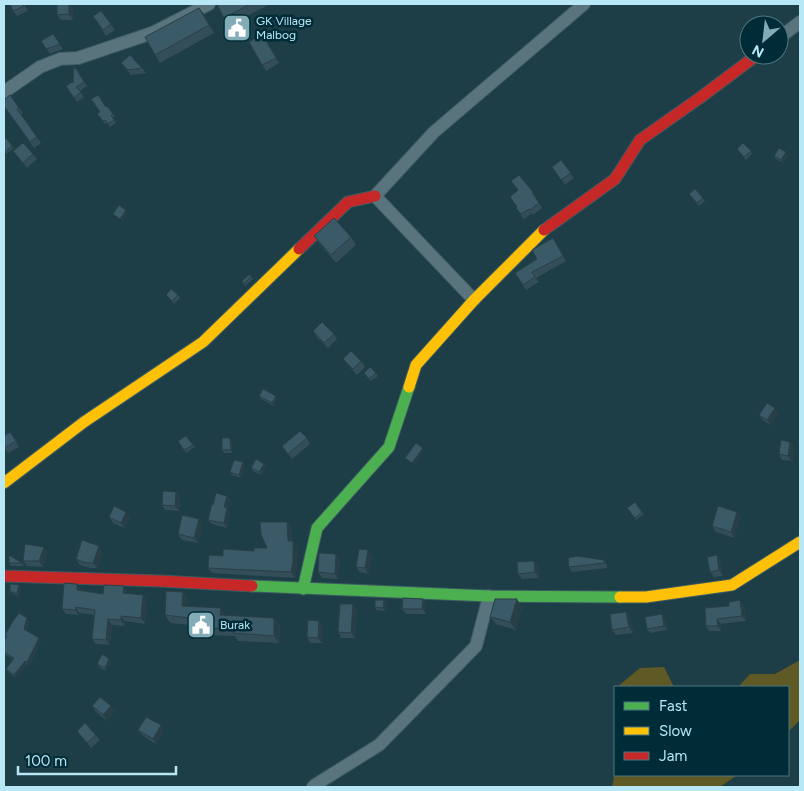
<svg xmlns="http://www.w3.org/2000/svg" width="804" height="791" viewBox="0 0 804 791" font-family="Figtree,sans-serif">
<style>
.green{fill:#5f5a25}
.lines{fill:none;stroke-linecap:round;stroke-linejoin:round}
.street-casing{stroke:#3c5a62;stroke-width:14}
.fast-casing{stroke:#3c5a62;stroke-width:13}
.slow-casing{stroke:#3c5a62;stroke-width:13}
.jam-casing{stroke:#3c5a62;stroke-width:13}
.street{stroke:#59747c;stroke-width:12}
.fast{stroke:#4caf50;stroke-width:11}
.slow{stroke:#ffc107;stroke-width:11}
.jam{stroke:#c62828;stroke-width:11}
.wall{fill:#334d59}
.shaded-wall{fill:#293f48}
.building{fill:#3b5a67;stroke:#293f48}
.labels{text-anchor:middle;stroke-width:5;stroke-linejoin:round;paint-order:stroke}
.poi-label{font-size:12px;fill:#b8e7f5;stroke:#002c38;text-anchor:start}
</style>
<rect width="100%" height="100%" fill="#1d3e46"/>
<path class="green" d="M800 660V720L788 732V687H740V685L750 674H775Z
M664 667 674 687H617L640 668Z
M615 771V775H737L720 787H612Z"/>
<g class="lines">
<g class="street-casing">
<path id="street" d="M779 38 800 22
M4 92 40 67 60 59 78 58 152 33 209 4
M474 300 375 196 434 132 584 4
M313 787 315 785 379 745 476 646 489 596"/>
</g>
<g class="fast-casing">
<path id="fast" d="M252 586 489 596 620 597
M303 589 317 528 389 447 409 387"/>
</g>
<g class="slow-casing">
<path id="slow" d="M409 387 416 365 474 300 544 230
M4 483 84 422 203 342 299 249
M620 597H646L732 585 800 542"/>
</g>
<g class="jam-casing">
<path id="jam" d="M544 230 615 179 640 140 701 97 757 55
M299 249 348 202 375 196
M4 576 160 581 252 586"/>
</g>
<use href="#street" class="street"/>
<use href="#fast" class="fast"/>
<use href="#slow" class="slow"/>
<use href="#jam" class="jam"/>
</g>
<path class="wall" d="M10 4H24L28 11 17 16 13 11Z
M57 4H70L72 7 73 20H61L57 15Z
M217 4H270L230 25Z
M101 11 115 30 106 36 93 16Z
M205 15 214 33 160 63 155 55Z
M53 34 63 49 50 54 41 41Z
M266 39 279 63 266 71 262 65Z
M121 63 142 68 146 73 131 75Z
M77 70 87 86 80 91 84 97 77 102 66 86 73 83Z
M10 95 23 113 21 114 41 143 34 148 4 106Z
M106 107 115 116 113 118 116 123 110 127 107 122 105 124 97 114Z
M6 138 14 148 6 154 4 151Z
M737 149 751 151 752 154 746 160Z
M13 151 33 154 37 159 27 168Z
M788 155 783 163 776 159 774 156Z
M561 160 574 178 565 185 552 167Z
M533 192 536 197H535L542 208 533 215 532 213 524 219 516 208Z
M691 197 703 198 705 201 699 206Z
M314 236 351 237 356 245 336 263 320 244Z
M553 238 566 261 536 278 539 282 526 290 515 273 537 259Z
M250 274 253 279 245 286 242 281Z
M166 295H178L180 298 174 304Z
M313 331 334 334 337 339 328 348 317 337Z
M343 359 361 361 365 367 357 375 347 364Z
M364 373H376L378 376 371 381Z
M259 396 277 399 274 406 261 399Z
M778 414 770 425 763 420 759 415Z
M10 432 19 447 8 453 4 447Z
M186 436 195 447 186 453 178 441Z
M307 438 310 444 292 459 282 446Z
M232 441V453H224L222 450Z
M790 442 794 447 792 461 782 460 779 454Z
M264 464 266 466 261 475 253 471 251 468Z
M245 465 241 478 232 475 230 472Z
M176 492 180 498 179 511 165 510 162 505Z
M227 496 231 500 228 509 230 513 227 528 212 524 208 520 213 505Z
M635 502 644 514 636 520 627 508Z
M737 512 741 517 734 538 716 532 712 526Z
M109 517H130L124 528 113 523Z
M199 519 202 524 198 543 182 540 178 534Z
M291 527 292 541 297 547V566L295 578 212 573 208 568 223 556 267 548Z
M103 551 97 568H90L80 565 76 559Z
M48 552 43 567 27 566 23 561Z
M336 554 340 560 338 579 322 578 318 572Z
M717 555 720 561 723 576 714 577 710 572Z
M372 556 368 574 360 572 356 567Z
M604 560 607 565V568L572 572 569 567Z
M534 561 538 566 539 578 522 579 518 574Z
M9 563H22L24 566H11Z
M19 585 21 587 19 597 12 593 10 591Z
M81 589V590L103 594 127 591V594L143 595 147 601 145 624 125 621 124 626 112 625 110 645 96 644 92 639 94 615 79 613V615L66 614 62 609Z
M183 592 188 599 187 607 226 615 280 625 279 643 238 641 235 636 195 635 190 628V625L170 623 165 615Z
M423 599 426 604V614H406L402 609Z
M384 600 386 603 385 611 376 610 375 607Z
M353 604 357 610 355 638H341L338 632Z
M744 605 746 621 721 624V631H709L706 626 705 608Z
M522 607 516 630 496 624 490 617Z
M626 612 630 617 633 633 616 635 612 630Z
M662 614 665 618 667 630 650 633 647 629Z
M30 621 26 631 41 641 29 666 27 664 16 678 8 672 6 669 13 659 4 654V642L6 637 5 635Z
M319 621 323 626 322 643H310L307 637Z
M109 659 111 662 106 671 99 667 97 664Z
M92 706 115 711 107 721 96 712Z
M138 730 164 731 156 744 142 735Z
M77 731 96 735 100 740 91 748Z"/>
<path class="shaded-wall" d="M69 4H70L72 7 73 20 69 14Z
M199 8 205 15 214 33 209 25Z
M262 34 266 39 279 63 276 58Z
M786 152 788 155 783 163 781 160Z
M126 210 128 213 122 222 120 219Z
M276 396 277 399 274 406 272 403Z
M775 408 778 414 770 425 767 420Z
M230 438 232 441V453L231 450Z
M790 442 794 447 792 461 788 456Z
M423 448 425 450 414 466 412 463Z
M243 462 245 465 241 478 239 475Z
M264 464 266 466 261 475 259 472Z
M176 492 180 498 179 511 175 506Z
M227 496 231 500 228 509 230 513 227 528 224 523V507Z
M126 512 130 517 124 528 121 523Z
M737 512 741 517 734 538 731 532Z
M199 519 202 524 198 543 194 538Z
M287 522 291 527 292 547 288 541Z
M293 541 297 547V566L295 578 291 572Z
M99 546 103 551 97 568 93 563Z
M44 547 48 552 43 567 39 561Z
M368 550 372 556 368 574 365 568Z
M336 554 340 560 338 579 335 574Z
M717 555 720 561 723 576 719 570Z
M534 561 538 566 539 578 535 572Z
M77 584 81 589V595L77 590Z
M19 585 21 587 19 597 17 594Z
M124 586 127 591V599L123 593Z
M183 592 188 599 187 614 182 606Z
M143 595 147 601 145 624 141 618Z
M423 599 426 604V614L422 609Z
M517 599 522 607 516 630 510 622Z
M384 600 386 603 385 611 383 608Z
M740 600 744 605 746 621 742 616Z
M353 604 357 610 355 638 351 633Z
M76 607 79 613V615L75 610Z
M221 608 226 615H220Z
M626 612 630 617 633 633 629 627Z
M662 614 665 618 667 630 664 626Z
M121 616 125 621 124 626 121 620Z
M27 618 30 621 26 632 24 629Z
M274 618 280 625 279 643 274 636Z
M108 619 112 625 110 645 106 640Z
M717 619 721 624V631L718 626Z
M319 621 323 626 322 643 318 638Z
M39 638 41 641 29 666 27 662Z
M109 659 111 662 106 671 105 668Z
M25 661 27 664 16 678 14 675Z
M111 706 115 711 107 721 103 715Z
M161 725 164 731 156 744 153 739Z"/>
<path class="building" d="M10 4H23L24 6 13 11Z
M57 4H69V14L57 15Z
M217 4H250L224 18Z
M199 8 209 25 155 55 145 37Z
M101 11 111 24 103 30 93 16Z
M53 34 60 44 46 49 41 41Z
M262 34 276 58 262 65 249 42Z
M130 55 142 68 128 70 121 63Z
M74 66 84 82 76 87 81 92 74 98 66 86 72 82 73 83Z
M10 95 19 108 17 109 37 137 30 142 4 106V100Z
M98 95 106 107 107 106 113 114 111 115 114 120 108 124 105 120 103 121 97 114 100 112 91 99Z
M6 138 12 146 5 152 4 151V140Z
M23 143 33 154 23 163 13 151Z
M743 143 751 151 744 157 737 149Z
M779 148 786 152 781 160 774 156Z
M561 160 571 173 561 180 552 167Z
M519 175 533 192 532 193 539 203 530 210 529 209 521 214 516 208 517 207 510 197 518 190 511 181Z
M695 189 703 198 697 203 689 194Z
M119 205 126 210 120 219 113 214Z
M334 218 351 237 331 255 314 236Z
M553 238 563 256 532 272 535 277 523 285 515 273 537 259 532 250Z
M250 274 251 276 244 284 242 281Z
M171 289 178 295 172 301 166 295Z
M322 322 334 334 324 343 313 331Z
M351 351 361 361 353 369 343 359Z
M370 367 376 373 369 379 364 373Z
M263 389 276 396 272 403 259 396Z
M767 403 775 408 767 420 759 415Z
M300 431 307 438 288 454 282 446Z
M10 432 16 441 4 448V436Z
M186 436 193 445 184 450 178 441Z
M222 438H230L231 450H222Z
M781 440 790 442 788 456 779 454Z
M416 443 423 448 412 463 405 458Z
M256 459 264 464 259 472 251 468Z
M234 460 243 462 239 475 230 472Z
M163 491 176 492 175 506 162 505Z
M216 493 227 496 224 507 227 508 224 523 208 520 212 504 213 505Z
M635 502 642 512 635 518 627 508Z
M114 506 126 512 121 523 109 517Z
M718 506 737 512 731 532 712 526Z
M182 515 199 519 194 538 178 534Z
M260 522H287L288 541H293V561L291 572 208 568 209 555 223 556V549L254 551V548H267L261 534Z
M82 540 99 546 93 563H86L76 559Z
M25 544 44 547 39 561H23Z
M359 549 368 550 365 568 356 567Z
M319 553 336 554 335 574 318 572Z
M9 555 22 563H9Z
M717 555 719 570 710 572 707 557Z
M577 556 604 560V563L569 567 568 558Z
M534 561 535 572 518 574 517 562Z
M64 583 77 584V590L103 594 104 585 124 586 123 593 143 595 141 618 121 616V620L108 619 106 640 92 639 95 610 76 607 75 610 62 609Z
M10 584 19 585 17 594 10 591Z
M166 591 183 592 182 606 221 608 220 615 274 618V636L233 633V629L190 628V618L165 615Z
M403 598 423 599 422 609H402Z
M495 599H517L510 622 490 617Z
M375 600H384L383 608 375 607Z
M740 600 742 616 717 619 718 626H706L705 608 729 606V602Z
M340 604H353L351 633 338 632Z
M626 612 629 627 612 630 610 614Z
M19 613 27 618 24 629 39 638 27 662 25 661 14 675 6 669 14 658 4 652V642L7 636 5 635 13 621Z
M662 614 664 626 647 629 645 617Z
M308 620 319 621 318 638 307 637Z
M102 654 109 659 105 668 97 664Z
M100 697 111 706 103 715 92 706Z
M146 717 161 725 153 739 138 730Z
M85 723 96 735 87 743 77 731Z"/>
<defs>
<g id="civic-square" transform="scale(1.4375)"><rect x="-9" y="-9" width="18" height="18" rx="4" fill="#82acb8" stroke="#002c38"/><path d="M-.6-6.5H3V-4.5H.6V-3L4-1V1h2V6H-6V1h2V-1L-.6-3ZM-1.2 2.5V6h2.4V2.5Z" fill="#fff"/></g>
</defs>
<g fill-rule="evenodd">
<use href="#civic-square" x="237" y="28"/>
<use href="#civic-square" x="201" y="625"/>
</g>
<g class="labels">
<g class="poi-label">
<text x="256" y="25">GK Village<tspan x="256" dy="14">Malbog</tspan></text>
<text x="220" y="629">Burak</text>
</g>
</g>
<rect width="804" height="791" fill="none" stroke="#b8e7f5" stroke-width="10"/>
<rect x="614" y="686" width="175" height="90" fill="#002c38" stroke="#4a7784"/>
<rect x="624" y="702" width="25" height="8" fill="#4caf50" stroke="#4a7784"/>
<text x="659" y="711" font-size="15" fill="#b8e7f5">Fast</text>
<rect x="624" y="727" width="25" height="8" fill="#ffc107" stroke="#4a7784"/>
<text x="659" y="736" font-size="15" fill="#b8e7f5">Slow</text>
<rect x="624" y="752" width="25" height="8" fill="#c62828" stroke="#4a7784"/>
<text x="659" y="761" font-size="15" fill="#b8e7f5">Jam</text>
<g transform="translate(764 40) rotate(208)"><circle r="24" fill="#002c38" stroke="#4a7784"/>
<path d="M0-4L9 19L0 12L-9 19Z" fill="#82acb8"/>
<text y="-8" font-size="14" font-weight="bold" text-anchor="middle" fill="#b8e7f5">N</text>
</g>
<path d="M18 766v8h158v-8" fill="none" stroke="#b8e7f5" stroke-width="2.5"/>
<text x="25" y="766" font-size="15" fill="#b8e7f5" stroke="#002c38" stroke-width="4" paint-order="stroke">100 m</text>
</svg>
